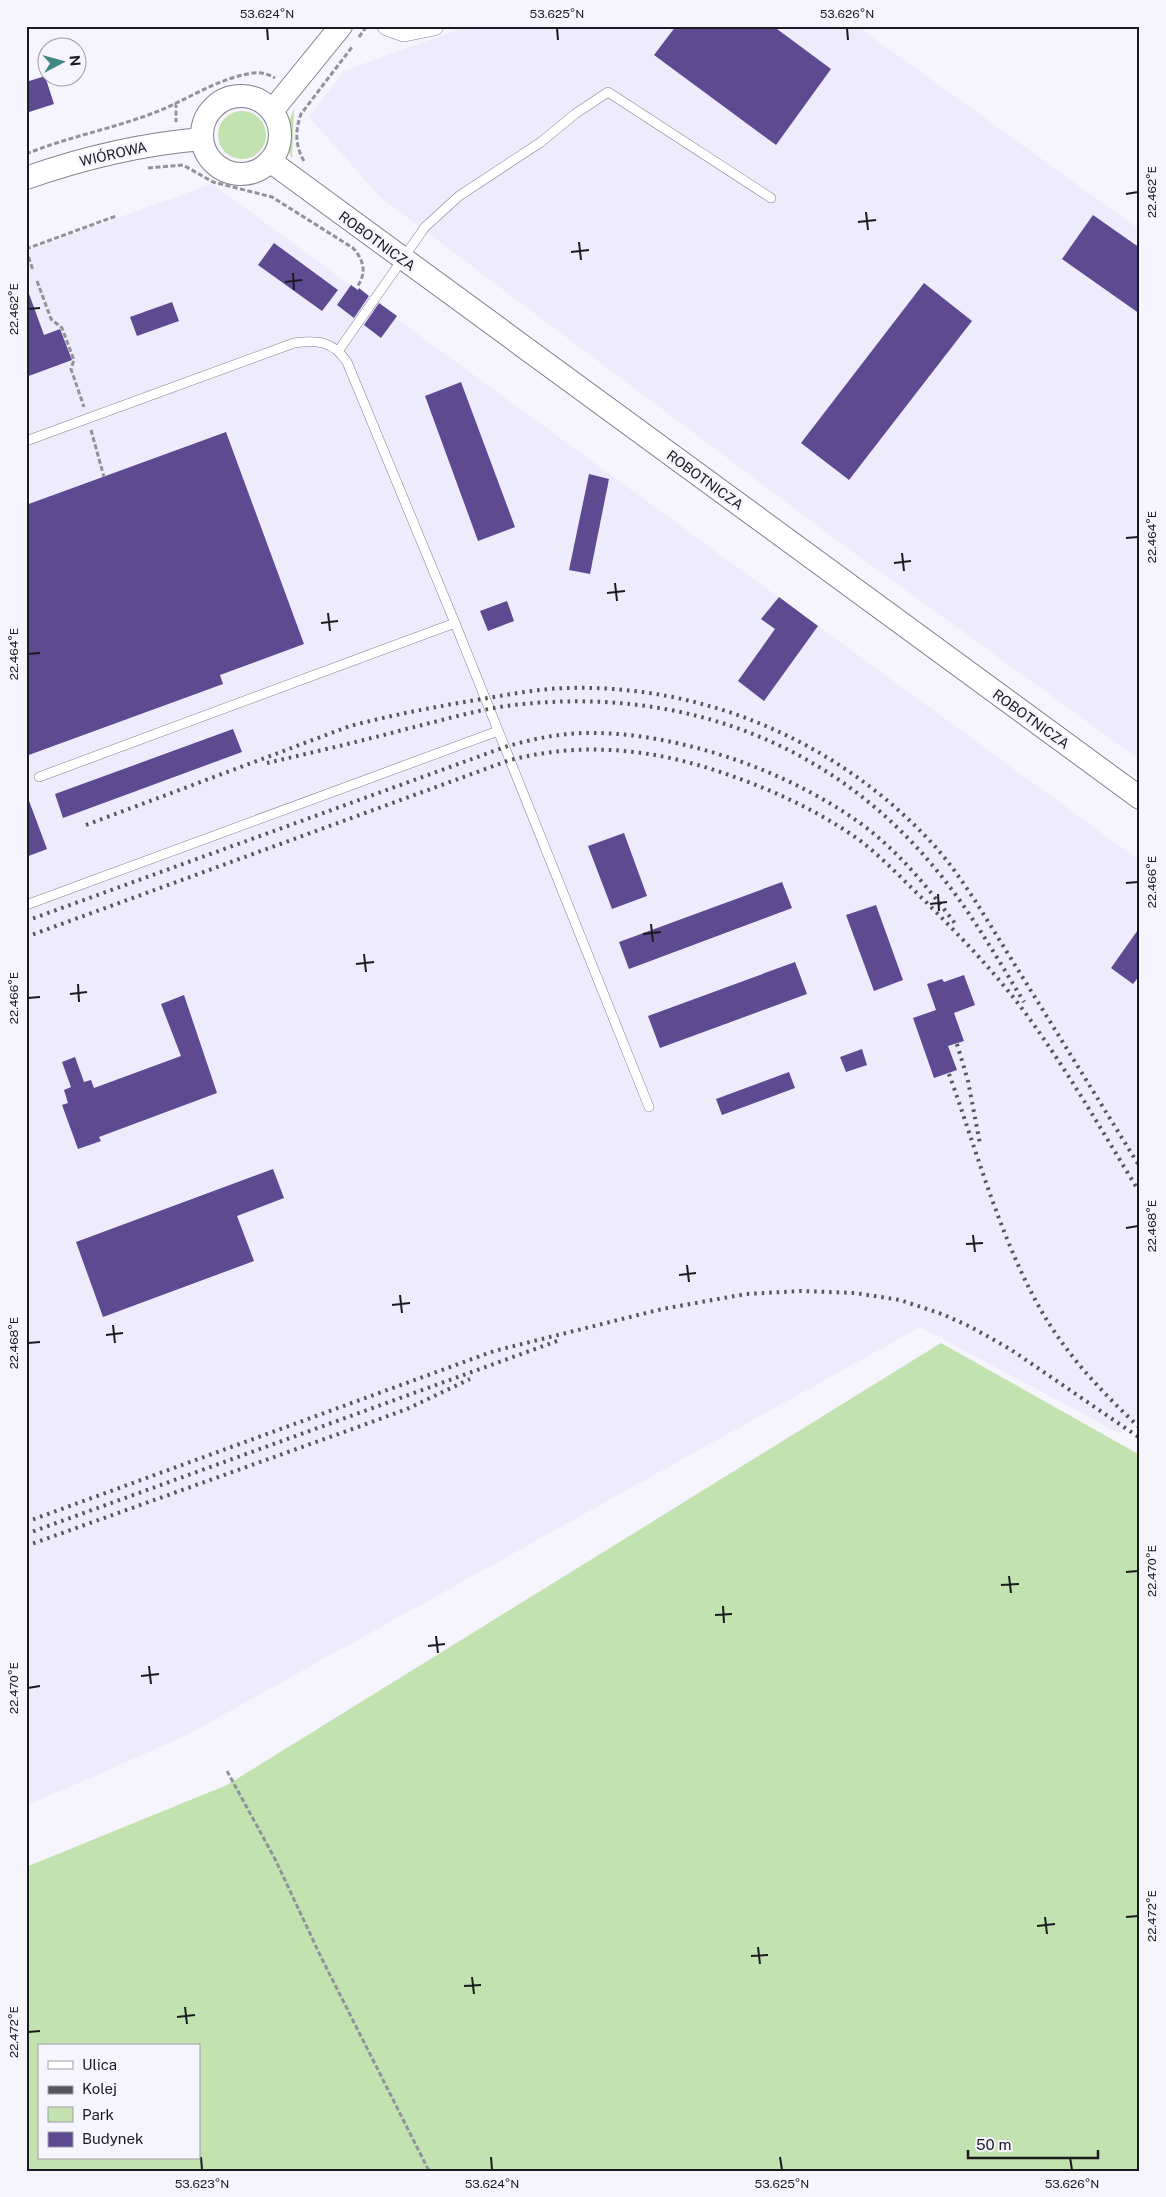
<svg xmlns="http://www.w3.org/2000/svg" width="1166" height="2197" viewBox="0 0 1166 2197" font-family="'Public Sans',sans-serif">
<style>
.built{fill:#eeebfd}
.green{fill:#c2e2b0;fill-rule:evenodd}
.building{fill:#5d4a91}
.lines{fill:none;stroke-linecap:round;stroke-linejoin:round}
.service-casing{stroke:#83818e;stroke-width:10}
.minor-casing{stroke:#83818e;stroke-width:20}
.tertiary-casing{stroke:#83818e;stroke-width:24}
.path{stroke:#939299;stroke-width:3;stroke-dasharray:5 2.5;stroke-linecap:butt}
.service{stroke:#fff;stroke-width:9}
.minor{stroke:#fff;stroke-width:19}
.tertiary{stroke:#fff;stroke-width:22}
.rail{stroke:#57555b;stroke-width:4;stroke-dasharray:2.5 5;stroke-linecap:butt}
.ticks{fill:none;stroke:#1b1a1f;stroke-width:2}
.labels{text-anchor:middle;stroke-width:5;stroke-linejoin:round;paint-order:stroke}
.street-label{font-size:14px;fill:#1b1a1f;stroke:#f6f4fd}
.neatline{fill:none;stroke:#1b1a1f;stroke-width:2}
.ticks-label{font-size:12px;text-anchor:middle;fill:#1b1a1f}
</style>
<rect width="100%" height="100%" fill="#f6f4fd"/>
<path class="built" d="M468 26H857L1140 230V760L846 547 380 197 309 117 344 71Z
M212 184 1140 861V1418L1119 1433 920 1327 185 1736 26 1806V251Z"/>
<path class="green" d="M294 108 292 158C283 146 288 121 294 108Z
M218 135a24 24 0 1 1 48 0a24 24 0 1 1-48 0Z
M941 1343 1140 1455V2171H26V1867L227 1785ZM39 2046H199V2158H39Z"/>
<path class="building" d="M676 26H773L831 69 776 145 654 55Z
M45 76 54 104 26 113V82Z
M1093 215 1140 248V314L1062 259Z
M274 243 338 290 322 311 258 265Z
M924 283 972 321 849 480 801 443Z
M351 285 358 290 359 288 369 296 354 318 337 305Z
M26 291H28L44 335 60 329 72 360 26 377Z
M172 302 179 321 137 336 130 317Z
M379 303 397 316 381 338 364 325Z
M461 382 515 527 478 541 425 396Z
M226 432 304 644 220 675 223 684 26 756V505Z
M589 474 609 479 590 574 569 570Z
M779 597 818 626 764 701 738 681 775 629 761 619Z
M507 601 514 621 488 631 480 611Z
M233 729 242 752 63 818 55 794Z
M28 798 47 849 26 857V799Z
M624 833 647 896 612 909 588 846Z
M782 882 792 908 629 969 619 942Z
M876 905 903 980 874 991 846 915Z
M1140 927V975L1133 984 1111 968Z
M795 962 807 994 660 1048 648 1016Z
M964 975 975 1005 954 1013 964 1041 948 1046 957 1070 934 1078 913 1018 936 1010 927 984 942 979 944 982Z
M184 995 217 1093 99 1137 101 1141 78 1149 62 1105 68 1103 64 1090 71 1087 62 1062 75 1057 84 1082 91 1080 94 1088 181 1056 161 1004Z
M862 1049 867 1065 846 1072 840 1057Z
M789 1072 795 1088 722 1115 716 1099Z
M273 1169 284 1198 237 1216 254 1261 103 1317 76 1242Z"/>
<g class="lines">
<g class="service-casing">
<path id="service" d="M339 350 425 227 459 196 541 142 575 114 608 92 771 198
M26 441 294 343C318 340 333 341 347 362L455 623 649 1107
M39 777 455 623
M26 905 498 731"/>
</g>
<g class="minor-casing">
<path id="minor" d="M387 26 404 32 434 26"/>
</g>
<g class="tertiary-casing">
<path id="tertiary" d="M202 135a39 39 0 1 1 78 0a39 39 0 1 1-78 0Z
M272 111 341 26
M270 161 1140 798
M26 178C83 158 142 144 202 139"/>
</g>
<path class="path" d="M359 37 367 26
M176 103V122
M26 154C70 136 117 128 161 110 192 97 219 78 253 73 261 72 268 74 275 78
M304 161C295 146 295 130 301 114L352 47
M148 168 183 165 213 182 272 197 353 248C364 260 367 273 357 287
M26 249 116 216
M26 250 33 270
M37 281 51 319 62 328 74 360 71 369 84 407
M91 430 104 477
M227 1771 275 1859 321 1957 429 2171"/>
<use href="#service" class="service"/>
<use href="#minor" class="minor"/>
<use href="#tertiary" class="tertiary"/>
<path class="rail" d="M267 763C314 752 362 741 410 728 444 720 479 709 514 705 680 686 832 741 938 872 971 912 997 958 1024 1002
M86 825 350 726C392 715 434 707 476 700 506 695 536 689 566 688 704 684 837 741 931 842 948 860 962 881 976 902L1140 1167
M26 921 505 747C535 738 566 732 598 733 689 735 802 776 873 833 905 859 932 893 957 926
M26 937 510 760C585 741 656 749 729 775 775 791 818 811 858 839 882 857 903 880 925 901 957 933 989 966 1017 1002 1063 1062 1100 1128 1140 1193
M957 1044 968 1081 980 1144
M949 1074C978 1154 1004 1253 1050 1325 1075 1364 1106 1396 1140 1428
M26 1522 494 1351 662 1309 746 1294 801 1291 855 1293 900 1300 942 1314 971 1327 1010 1349 1140 1438
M26 1534 557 1341
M26 1546 369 1423 407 1409 470 1379"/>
</g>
<path class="ticks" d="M267 28 268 40M557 28 558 40M847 28 848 40M1126 194 1138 192M866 212 868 230M858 222 876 220M579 242 581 260M571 252 589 250M293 273 294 290M285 282 302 280M28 309 40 308M1126 538 1138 537M902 553 904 571M894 563 911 561M615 583 617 601M607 593 625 591M328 613 330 631M321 623 338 621M28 654 40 653M1126 883 1138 882M938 894 939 911M930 904 947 902M651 924 653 942M643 934 661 932M364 954 366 972M356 964 374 962M78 984 79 1002M70 994 87 992M28 998 40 997M1126 1228 1138 1226M973 1235 975 1252M966 1244 983 1243M687 1265 689 1282M679 1275 696 1273M400 1295 402 1313M392 1305 410 1303M113 1325 115 1343M106 1335 123 1333M28 1343 40 1342M1126 1572 1138 1571M1009 1576 1011 1593M1001 1585 1019 1584M723 1606 724 1623M715 1615 732 1614M436 1636 438 1653M428 1646 445 1644M149 1666 151 1684M141 1676 159 1674M28 1688 40 1686M1045 1917 1047 1934M1126 1917 1138 1916M1037 1926 1055 1924M758 1947 760 1964M751 1956 768 1955M472 1977 474 1994M464 1986 481 1985M185 2007 187 2024M177 2017 195 2015M28 2032 40 2031M201 2157 202 2170M491 2157 492 2170M780 2157 782 2170M1070 2157 1072 2170"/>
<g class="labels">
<g class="street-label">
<text transform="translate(113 154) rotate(-13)" y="5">WIÓROWA</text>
<text transform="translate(377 241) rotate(36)" y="5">ROBOTNICZA</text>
<text transform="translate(705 480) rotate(36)" y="5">ROBOTNICZA</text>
<text transform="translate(1031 719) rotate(36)" y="5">ROBOTNICZA</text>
</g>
</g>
<rect width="1166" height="2197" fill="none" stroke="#f6f4fd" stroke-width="55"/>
<rect x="38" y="2044" width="162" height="115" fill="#f6f4fd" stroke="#9e9da4"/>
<rect x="48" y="2061" width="25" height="8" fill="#ffffff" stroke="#9e9da4"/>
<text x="82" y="2070" font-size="15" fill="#1b1a1f">Ulica</text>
<rect x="48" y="2086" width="25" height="8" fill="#57555b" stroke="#9e9da4"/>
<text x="82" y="2094" font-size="15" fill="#1b1a1f">Kolej</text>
<rect x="48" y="2107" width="25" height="15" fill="#c2e2b0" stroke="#9e9da4"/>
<text x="82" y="2120" font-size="15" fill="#1b1a1f">Park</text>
<rect x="48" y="2132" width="25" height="15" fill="#5d4a91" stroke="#9e9da4"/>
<text x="82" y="2144" font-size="15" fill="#1b1a1f">Budynek</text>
<g transform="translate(62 62) rotate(84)"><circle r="24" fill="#f6f4fd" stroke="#9e9da4"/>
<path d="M0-4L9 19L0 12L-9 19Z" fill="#418885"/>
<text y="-8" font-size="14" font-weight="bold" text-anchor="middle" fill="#1b1a1f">N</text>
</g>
<path d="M968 2150v8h130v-8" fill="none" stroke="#1b1a1f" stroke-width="2.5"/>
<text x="976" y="2150" font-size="15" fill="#1b1a1f" stroke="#f6f4fd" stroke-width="4" paint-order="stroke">50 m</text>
<rect x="28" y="28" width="1110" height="2142" class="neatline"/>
<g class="ticks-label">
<text x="267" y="18">53.624°N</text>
<text x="557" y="18">53.625°N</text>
<text x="847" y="18">53.626°N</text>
<text transform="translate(1152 192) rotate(-90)" y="4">22.462°E</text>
<text transform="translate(14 309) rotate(-90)" y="4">22.462°E</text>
<text transform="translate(1152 537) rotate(-90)" y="4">22.464°E</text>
<text transform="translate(14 654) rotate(-90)" y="4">22.464°E</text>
<text transform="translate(1152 882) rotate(-90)" y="4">22.466°E</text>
<text transform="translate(14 998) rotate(-90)" y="4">22.466°E</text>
<text transform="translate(1152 1226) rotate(-90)" y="4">22.468°E</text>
<text transform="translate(14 1343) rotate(-90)" y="4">22.468°E</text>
<text transform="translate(1152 1571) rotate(-90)" y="4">22.470°E</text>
<text transform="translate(14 1688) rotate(-90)" y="4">22.470°E</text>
<text transform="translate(1152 1916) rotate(-90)" y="4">22.472°E</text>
<text transform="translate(14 2032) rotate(-90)" y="4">22.472°E</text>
<text x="202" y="2188">53.623°N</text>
<text x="492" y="2188">53.624°N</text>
<text x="782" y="2188">53.625°N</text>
<text x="1072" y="2188">53.626°N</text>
</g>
</svg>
